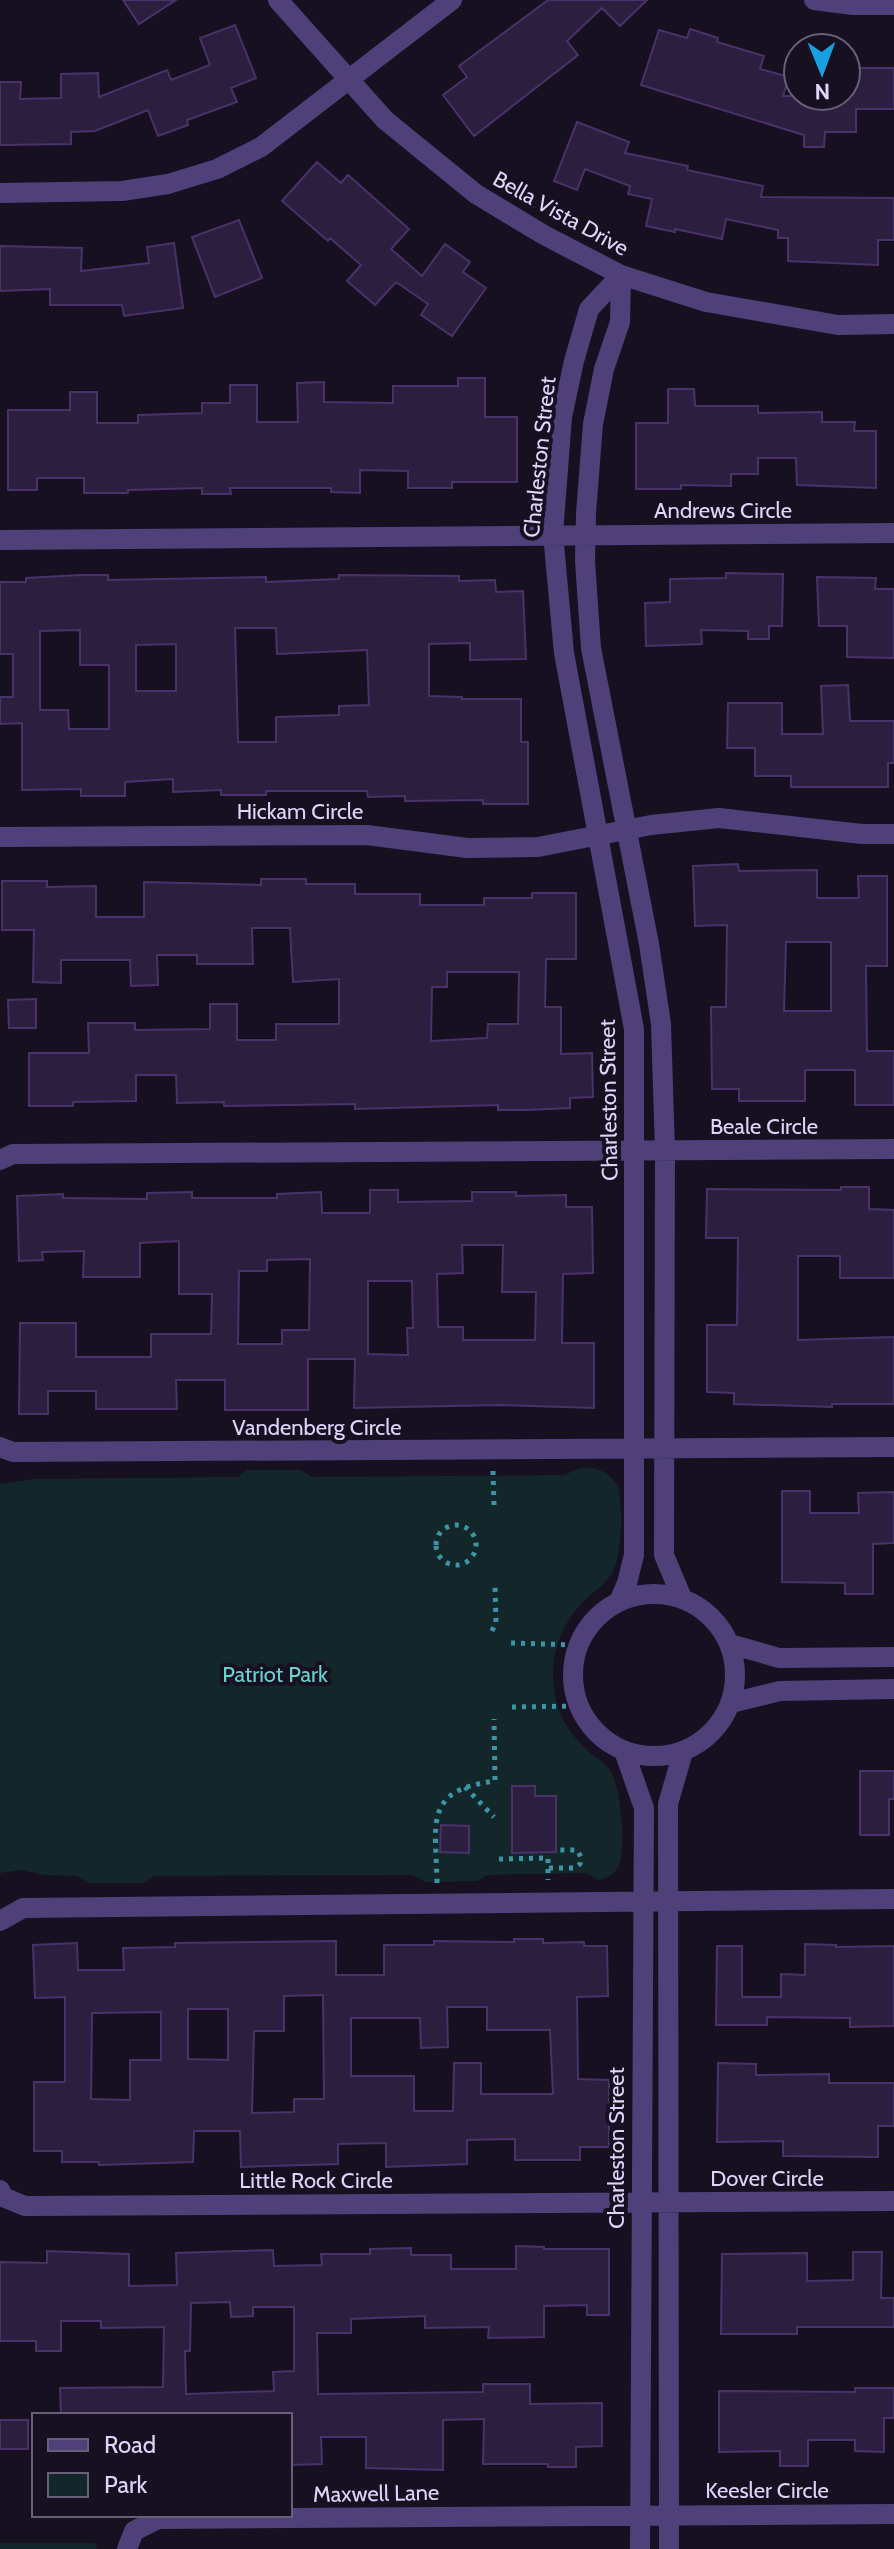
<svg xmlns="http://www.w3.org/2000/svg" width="894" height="2549" viewBox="0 0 894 2549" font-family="Cabin,sans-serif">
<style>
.green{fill:#13262a}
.building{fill:#2c1e3f;stroke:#493269;stroke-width:2;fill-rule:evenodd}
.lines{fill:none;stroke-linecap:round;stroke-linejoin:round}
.path{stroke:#3b95a7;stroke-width:5;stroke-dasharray:4 6;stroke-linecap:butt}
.minor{stroke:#4f407a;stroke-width:20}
.labels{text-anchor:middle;stroke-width:8;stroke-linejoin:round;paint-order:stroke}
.street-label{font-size:22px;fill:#e1d4fa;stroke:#161021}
.park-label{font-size:22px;fill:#68d2cf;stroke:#161021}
</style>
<rect width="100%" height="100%" fill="#161021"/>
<path class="green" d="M580,1468C598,1467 606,1471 618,1485C623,1506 623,1556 611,1575C603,1587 590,1594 581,1604C556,1631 548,1666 556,1701C561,1721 574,1738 589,1752C596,1758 606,1763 611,1772C621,1787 627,1853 618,1867C614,1875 607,1878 598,1880L586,1873L487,1875L477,1881L425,1882L412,1875L155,1876L143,1883H90L77,1876L45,1875L21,1870L0,1873V1484L34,1479L238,1477L247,1470H301L312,1477L564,1475Z
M0,2543H95L97,2549H0Z"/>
<path class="building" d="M123,0H176L139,24Z
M548,0H647L620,26L602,8L567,41L578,55L474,136L443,95L467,77L459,66Z
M235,25L256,78L231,88L237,102L187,120L188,125L158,136L148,110L95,131L71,132V144L0,145V82H21L20,99L61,98V74L98,73L99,97L167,70L171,80L210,65L200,38Z
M690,29L718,38L717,42L764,56L760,69L789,77L783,96H846V68H894V109H856V132H825L824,147H804V135L641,85L659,30L687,38Z
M577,122L629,142L625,153L688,166L687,170L763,186L761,197L894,198V240H878V265L788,261V238H778V230L726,219L722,239L675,229V232L646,226L652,199L628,194L630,186L585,169L577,190L554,181Z
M317,162L341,183L348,175L409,229L391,249L422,276L445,244L470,262L463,272L486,288L452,336L421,315L428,304L396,282L375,305L347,281L361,265L330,238L328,241L282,201Z
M239,220L262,278L215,297L192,237Z
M174,243L183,308L124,316L122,305H50V289L0,291V246L82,248L81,271L149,263L147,247Z
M458,378H485V417H517V482H452V488H408V471L360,470V493L331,492V488H230L231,494H202V488L128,490V493H84V478H37V490H8V410H70V392H97V423H138V415L202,413V403H230V385H257V422H298L297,383L324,382V402L393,403V386H458Z
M668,389H694L695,406H758V413L822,412V422H855L854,431H876V488L797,485L796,458H758V474H731V486L681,485V489H636V423H668Z
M726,573L783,574L782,626H769V639H748V631L701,630L702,644L646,646L645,603L670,602V579L726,578Z
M80,575H108V580L266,577V582L339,579V575L459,576V581L495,580L496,592L523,591L526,659L470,660V643L429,644V696L462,697V699H521V742H528V804H483V800L405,801V796L368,797L367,791H266V795H221V790L173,792V779L125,782V796H81V789L22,790V723L0,724V697H13V654H0V582H26V578ZM235,628H276L277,654L367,650L369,705L339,706V715L276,717V742H238ZM80,630V665H109V729H69L68,710H40V631ZM176,644V691H136V645Z
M817,577L876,578L875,589H894V658L847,657V626H819Z
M848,685L850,721H894V763H888V787H791V776H755V748H727L728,703H782V734H823L821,686Z
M738,864L739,871L817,870V898H859L858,876H887V966H866L867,1051H894V1105H855V1070H805V1101H739V1089H712L711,1007H726L727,925L695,926L693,866ZM786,942H831V1011H784Z
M261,879H306V884H355V894H420V905H484V898H532V893H576V959H546L545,1007H561V1054L592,1053L593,1097L570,1098V1108L527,1110H498V1105L355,1109V1104L224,1106V1102L177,1103L176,1075H136V1101L73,1102V1106H29V1053H89L88,1023H135V1030L210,1029V1004H237V1040H276V1024H339V979L293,982L290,928H252L253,964H197V955H157L158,985L131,986L130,960H61V983L33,982L34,930H2V881H47V887L96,886V917H144V882L261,885ZM447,972H519L518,1024H488L487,1038L431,1041L432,987H447Z
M36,999V1028H9L8,1000Z
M841,1187H869V1209L894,1210V1278H840V1256H798V1340L894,1337V1404H832V1407L734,1404V1393L707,1392V1325H737L738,1238H706L707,1189L841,1190Z
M370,1190H398V1202L472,1201V1192H516V1196L566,1195V1207H592L593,1273L563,1274L562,1343H594V1408L500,1405L354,1408L355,1359H308V1410H225V1380H176L177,1409H96V1391H48V1414H19L20,1323H76V1357H151V1334H211L212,1294H179V1241L140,1243V1277H83L84,1251L42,1252L43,1260L19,1261L17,1196L63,1194V1198L147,1199V1193L192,1192V1198H277V1194L321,1192L322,1213H370ZM462,1245H503L502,1292H536L535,1340H463V1327H438L437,1274L463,1273ZM310,1259L309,1330H282V1344H238L239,1271H267V1260ZM368,1281H412L413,1328H407L408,1355L368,1354Z
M782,1491H810V1513H859L858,1493L894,1492V1543L873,1544V1594H845V1583L782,1582Z
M860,1771H894V1799H889V1835H860Z
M512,1786H535V1796H556V1852L512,1853Z
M441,1825L469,1826V1853L440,1852Z
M514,1939H543V1943L584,1942V1946H607L608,1996L577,1997L578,2079L609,2080V2147H580V2160H515V2139L467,2140V2164L386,2167V2143L338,2144V2164L241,2167L240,2131H194L193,2162L99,2165V2162H62V2151H34V2082H65V1997L35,1998L33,1945L77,1943L78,1970H124L123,1948L175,1947V1943L336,1941V1975H384V1945H434V1941L514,1942ZM323,1995L324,2099H294V2112L252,2113L254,2031H284V1996ZM447,2007H487V2030H550L553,2094H481V2063H454L453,2111H414V2076H351V2018H420L421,2048L448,2047ZM188,2009H228V2060L188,2059ZM161,2012V2060H130V2100L91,2099L92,2013Z
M805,1944L836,1945V1947L894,1946V2026L850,2027V2018L767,2017V2025H716L717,1946H742V1997H781V1974L805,1975Z
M718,2063L756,2064V2075L829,2074V2083H894V2126H878V2157L783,2156V2141L717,2142Z
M516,2246L544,2247V2249H609V2315H587V2305L544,2306V2337L488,2338L489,2327L425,2328V2316L351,2319V2333H317L318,2394L483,2392V2384H530V2404L602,2403V2446L576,2447V2467H548V2464H483L484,2419L443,2420V2470L366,2468V2437H321L322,2464L290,2465V2415H83L82,2413H61L60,2388L163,2387L164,2327L101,2328V2321H61V2351H36V2341H0V2262L47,2263V2251L129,2254V2286L177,2285L176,2253L273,2250L274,2266L322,2265L321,2254H370V2249L411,2248V2255H451V2269H516ZM230,2302L231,2317L253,2316V2307H294V2371L273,2372L274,2391L186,2394L185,2351H190L191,2303Z
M853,2252H882L881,2298H894V2327H797V2334H721L722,2254L807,2253V2281L853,2280Z
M855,2388H894V2418H884V2452L855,2451V2440H808V2466H780V2451L719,2452V2391L855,2392Z
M0,2420H28V2449H0Z"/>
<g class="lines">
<path class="path" d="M493,1471L494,1505
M436 1545a20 20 0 1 1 40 0a20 20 0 1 1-40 0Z
M492,1631L496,1622L495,1585
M511,1643L577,1645
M512,1707L580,1706
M465,1787L494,1817
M499,1859L548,1858V1880
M549,1868H574L580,1864L581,1857L577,1850H558
M437,1883C436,1823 423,1790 495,1781L494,1719"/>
<path class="minor" d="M278,0L385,120L476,194L544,235L621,275L706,302L838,325L894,324
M814,0L853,5H894
M0,193L122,191L168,184L217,169L261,147L452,0
M621,275L620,322L604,369L593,424L586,513L585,561L591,648L649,944L661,1024L665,1151L664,1555L682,1598
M0,540L894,533
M0,837L367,835L467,848L538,847L651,825L719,818L862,834H894
M0,1160L13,1154L894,1149
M0,1447L13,1452L894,1447
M573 1675a81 81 0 1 1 162 0a81 81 0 1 1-162 0Z
M619,1601L627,1583L634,1555V1029L564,653L553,534L562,417L574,361L589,309L621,275
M730,1644L779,1658L894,1657
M731,1703L780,1691L894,1689
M624,1751L644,1808L640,2549
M0,1921L23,1908L894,1899
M0,2190L3,2197L25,2206L894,2201
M127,2549L134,2531L158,2519L894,2514
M669,2549L668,1804L683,1752"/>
</g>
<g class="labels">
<g class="street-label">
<text transform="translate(561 213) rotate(29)" y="8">Bella Vista Drive</text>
<text transform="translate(539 457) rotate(-84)" y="8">Charleston Street</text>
<text x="723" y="518">Andrews Circle</text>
<text x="300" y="819">Hickam Circle</text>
<text transform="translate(608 1100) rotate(-91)" y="8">Charleston Street</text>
<text x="764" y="1134">Beale Circle</text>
<text x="317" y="1435">Vandenberg Circle</text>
<text transform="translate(616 2148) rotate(-90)" y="8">Charleston Street</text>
<text x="767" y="2186">Dover Circle</text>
<text x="316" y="2188">Little Rock Circle</text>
<text x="767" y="2498">Keesler Circle</text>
<text transform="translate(376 2493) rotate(-1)" y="8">Maxwell Lane</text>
</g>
<g class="park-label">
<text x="275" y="1682">Patriot Park</text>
</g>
</g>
<rect x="32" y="2413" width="260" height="104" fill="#161021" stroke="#675e78" stroke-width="2"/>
<rect x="48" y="2439" width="40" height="12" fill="#4f407a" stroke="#675e78" stroke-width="2"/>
<text x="104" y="2453" font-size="24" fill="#e1d4fa">Road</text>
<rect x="48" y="2473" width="40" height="24" fill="#13262a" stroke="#675e78" stroke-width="2"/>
<text x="104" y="2493" font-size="24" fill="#e1d4fa">Park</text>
<g transform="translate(822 72) rotate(179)"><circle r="38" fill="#161021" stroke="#675e78" stroke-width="2"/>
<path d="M0-6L14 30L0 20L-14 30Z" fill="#19a0e1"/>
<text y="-12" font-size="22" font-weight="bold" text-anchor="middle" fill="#e1d4fa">N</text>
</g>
</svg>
